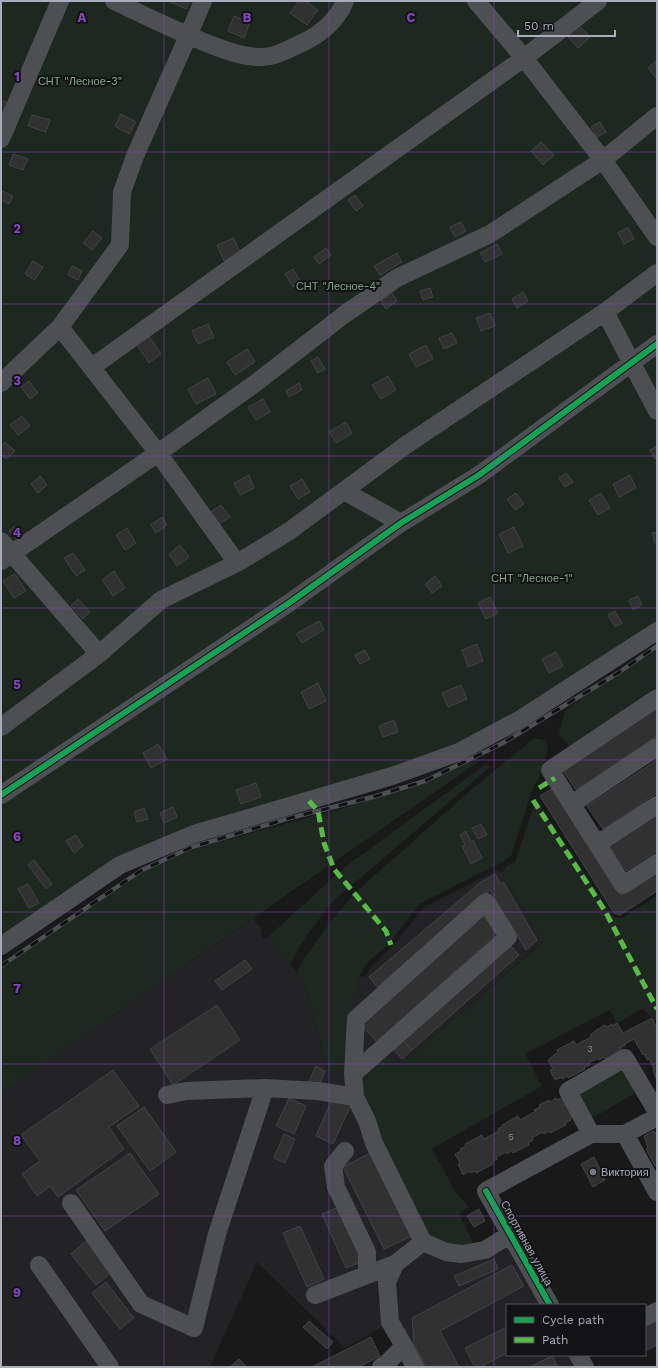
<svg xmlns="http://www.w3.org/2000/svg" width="658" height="1368" viewBox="0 0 658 1368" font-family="'Work Sans',sans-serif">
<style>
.built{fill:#232326}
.green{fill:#1f2721}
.building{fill:#313132;stroke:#424346}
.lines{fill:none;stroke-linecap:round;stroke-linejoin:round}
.minor{stroke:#4d4f53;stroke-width:18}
.rail-casing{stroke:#4d4f52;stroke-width:4.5}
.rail{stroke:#131316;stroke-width:3;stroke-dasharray:9;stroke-linecap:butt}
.quiet{stroke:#58b947;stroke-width:5;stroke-dasharray:10 5;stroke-linecap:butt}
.cycleway-casing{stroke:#131316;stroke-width:8}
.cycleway{stroke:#1a9f57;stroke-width:6}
.grid{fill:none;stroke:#8446be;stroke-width:1;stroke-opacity:0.55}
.poi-dot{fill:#777a83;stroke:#131316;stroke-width:1.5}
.labels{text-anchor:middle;stroke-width:4;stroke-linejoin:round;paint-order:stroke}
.number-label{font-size:9px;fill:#8c8f99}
.park-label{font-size:11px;fill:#80a785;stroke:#131316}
.poi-label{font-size:11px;fill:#aaaebb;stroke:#131316;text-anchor:start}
.street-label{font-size:11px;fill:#aaaebb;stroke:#131316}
.grid-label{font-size:13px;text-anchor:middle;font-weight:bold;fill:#8446be;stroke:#131316;stroke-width:4;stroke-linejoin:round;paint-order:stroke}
</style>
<rect width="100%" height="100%" fill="#19191a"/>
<path class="built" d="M497,870L502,872L543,941L401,1065L464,1249L505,1232L545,1305H507V1355H573L580,1367H413L384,1326L345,1348L257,1262L210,1367H1V1093L255,917V922L261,928L262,939L269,936L305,984L328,1070L343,1069L341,1088L351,1003L352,999L356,995L359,976L365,977L372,966L393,946L423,908Z"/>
<path class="green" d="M1,1H657V636L508,731L156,852L1,952Z
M657,644V686L570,746L562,739L559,733L565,711L613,675Z
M534,738L545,740L548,749L544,762L540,776L531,793L512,854L506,860L419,904L388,945L368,962L359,976L356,995L353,998L351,1003L355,1010L348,1089L341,1088L343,1069L328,1070L305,984L297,973L301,963L331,921L358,890L471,790Z
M475,757L481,760L1,1093V966L125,885L146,869L200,847L351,806L422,782Z
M486,764L490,767L332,902L307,935L290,964L269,936L346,866Z
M536,799L613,917L622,918L657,896V1022L642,1009L617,1023L610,1010L525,1054L542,1086L432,1149L455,1191L469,1207L459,1214L473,1242L464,1249L428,1237L359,1090L360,1078L386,1054L401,1065L543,942L502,872L507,866L515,862Z
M620,1067L635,1093L591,1119L576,1093Z"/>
<path class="building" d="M169,1H190L186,9Z
M299,1H306L318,10L307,25L290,13Z
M234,16L250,22L244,38L228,31Z
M580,26L590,37L578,48L568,37Z
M657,60V79L648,68Z
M1,100L7,103L1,116Z
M121,114L136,122L129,134L115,126Z
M32,115L50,120L46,132L28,126Z
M600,122L606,132L597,137L591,127Z
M541,142L554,155L543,165L531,151Z
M13,154L28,159L23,170L9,165Z
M2,191L13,196L9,204L1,200Z
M355,195L363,206L356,211L348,200Z
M461,222L466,231L455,237L450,227Z
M628,227L634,239L624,244L618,233Z
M93,231L102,238L92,250L83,243Z
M234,238L240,253L224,261L217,245Z
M497,244L502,254L485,262L480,253Z
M326,248L331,255L319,264L314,257Z
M397,253L402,262L380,275L374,266Z
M33,261L43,267L35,280L25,274Z
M72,266L82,271L78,280L68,275Z
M293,269L301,282L293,287L285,274Z
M430,288L433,297L423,300L420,291Z
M523,292L528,301L517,308L512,299Z
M392,293L397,301L386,309L381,301Z
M490,313L495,326L481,331L476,318Z
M208,324L214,337L198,344L192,331Z
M452,333L457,343L444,349L439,338Z
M149,336L161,354L149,363L137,345Z
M426,345L433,359L416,367L409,354Z
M247,349L255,362L235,375L227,362Z
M318,357L325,369L318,373L311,361Z
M388,376L396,390L381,399L372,385Z
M208,378L216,394L196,404L188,389Z
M29,381L38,393L30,399L21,387Z
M299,383L302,390L289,397L286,391Z
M263,399L270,412L256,420L248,407Z
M22,416L30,426L18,435L10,425Z
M346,422L352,433L336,443L329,432Z
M5,442L15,451L6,459L1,454V446Z
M657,446V458L655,459L650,450Z
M566,473L573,482L565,487L559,478Z
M249,475L254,488L240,495L234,483Z
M630,475L636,488L619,497L613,484Z
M40,476L47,485L38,493L31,484Z
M302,479L310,492L298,499L290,486Z
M516,493L524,504L515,510L507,499Z
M601,493L610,508L598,515L589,500Z
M221,505L230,517L219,524L211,512Z
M162,517L167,525L156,533L151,525Z
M15,526L22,534L16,539L9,531Z
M514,527L523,546L508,553L499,534Z
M127,528L136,543L125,550L116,535Z
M657,532V543H655L652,533Z
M180,545L189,557L177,566L169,554Z
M73,553L85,570L76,576L64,558Z
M114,571L125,588L113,596L102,580Z
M15,574L26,591L14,598L3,581Z
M435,576L442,586L432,593L425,584Z
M638,596L642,605L633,610L629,600Z
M490,597L498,613L486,619L478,603Z
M78,599L90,612L83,619L71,606Z
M615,611L622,623L615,627L608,615Z
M319,621L324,630L302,643L296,634Z
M477,644L483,661L468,667L462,650Z
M365,650L370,659L360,664L355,655Z
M556,652L563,666L549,673L542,659Z
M318,683L326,701L309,709L301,692Z
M461,685L467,699L448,707L442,693Z
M657,705V736L576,790L561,768Z
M394,720L398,732L383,737L379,726Z
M158,744L167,759L151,768L143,753Z
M657,760V793L603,829L587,806Z
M256,783L261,797L241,804L236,790Z
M553,788L621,895L657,872V891L620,915L614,913L540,796Z
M173,807L177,817L164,823L160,813Z
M144,808L148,819L137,822L134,812Z
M657,815V851L626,871L609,846Z
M481,824L487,835L478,839L472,828Z
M466,831L471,842L473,840L482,858L471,864L462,846L465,845L460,835Z
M76,835L83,846L74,853L66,841Z
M34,860L52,884L46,889L28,865Z
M495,874L500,883H504L537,940L526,950L490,890L377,987L369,977L481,882Z
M28,884L39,903L29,908L18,889Z
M481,914L498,932L377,1042L360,1024Z
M511,946L519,955L412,1050L404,1041Z
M245,960L252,969L222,990L215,981Z
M217,1005L240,1040L173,1085L150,1049Z
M652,1018L655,1025L657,1024V1081L653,1070L654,1069L649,1059L647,1060L645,1054L643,1055L634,1039L625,1044L626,1045L620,1048L621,1050L605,1059L604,1057L599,1060L598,1058L589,1063L590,1065L584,1067L585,1069L568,1078L567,1076L562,1079V1077L555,1080L550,1070L553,1069L548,1060L558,1052L557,1050L574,1041L576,1045L591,1037L590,1035L595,1032V1031L605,1025L606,1027L612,1024V1026L617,1023L623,1033Z
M404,1041L412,1050L402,1059L394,1050Z
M316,1066L325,1071L319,1086L309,1081Z
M113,1070L139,1106L109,1127L124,1149L58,1197L50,1186L37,1196L22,1174L40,1161L21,1135Z
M333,1097L351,1105L333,1144L316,1136Z
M289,1098L306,1106L294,1134L276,1126Z
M556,1098L557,1100L562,1098L566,1107L568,1106L574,1116L570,1118L571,1120L565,1123L566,1125L550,1133L549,1131L544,1134L543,1132L532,1138L533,1140L528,1143L529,1145L513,1153L512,1151L507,1154L506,1152L496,1157L497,1159L492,1162L493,1164L476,1173L475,1171L470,1173L469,1171L463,1175L458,1164L460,1163L455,1154L461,1151L460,1149L466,1146L465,1144L482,1135L484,1139L499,1131L498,1129L503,1126L502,1125L518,1116L520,1120L536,1111L534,1110L540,1107L539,1105L549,1100L550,1102Z
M144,1107L176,1152L150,1171L117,1126Z
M654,1131L656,1134L657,1133V1165L655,1166L646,1149L648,1148L644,1136Z
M284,1134L295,1139L285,1163L274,1158Z
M374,1151L416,1234L384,1249L343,1167Z
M130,1153L159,1194L105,1231L76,1190Z
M594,1157L605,1180L593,1187L581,1164Z
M339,1207L363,1261L346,1268L322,1214Z
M479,1209L485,1221L474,1227L467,1216Z
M300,1226L324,1279L307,1287L283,1233Z
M86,1241L111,1273L96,1285L71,1254Z
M494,1259L498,1269L459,1286L454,1276Z
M512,1265L524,1286L440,1331L459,1367H426L414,1344L412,1318Z
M106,1282L134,1318L120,1329L92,1293Z
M657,1319V1345L645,1351V1325Z
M309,1321L333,1342L327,1349L303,1327Z
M507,1327V1353L480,1367H475L465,1348Z
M371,1337L380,1356L359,1367H312Z
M552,1356L558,1367H530Z
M239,1359L247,1367H230Z"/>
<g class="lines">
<path class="minor" d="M114,1C147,17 180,33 214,46C227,51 245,57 259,57C275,58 288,49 302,43C321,34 337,21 345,1
M476,1L524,58L603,160L657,237
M1,139L60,1
M605,312L657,411
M60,327L158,453L237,563
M92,367L524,58L598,1
M1,383L60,327L120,245L122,192L135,156L188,36L203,1
M344,491L401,523
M1,541L99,654
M1,561L158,453L257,382L345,314L397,278L490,234L603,160L657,116
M657,698L550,770L623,885L657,863
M1,727L99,654L161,600L237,563L288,532L406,445L605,312L657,273
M1,795L289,603L401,523L479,475L657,344
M572,804L657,747
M597,844L657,805
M1,946L120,865L194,834L392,776L459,752L519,720L657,631
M167,1095L186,1091L265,1088L318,1091L355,1097
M657,1117L625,1134L657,1192
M591,1134L568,1091L625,1058L657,1112
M345,1151L333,1166L336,1187L367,1252V1275
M71,1203L141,1304L194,1328L217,1234L265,1088
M423,1242L446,1252L462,1254L485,1250L511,1234
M39,1265L110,1367
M315,1295L395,1264L423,1242L374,1143L367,1121L355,1097L353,1074L508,937L486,902L356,1019L353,1074
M550,1305L486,1191L591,1134H625
M645,1317L657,1311
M404,1346L415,1367
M578,1355L585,1367
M381,1367L386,1364L404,1346L390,1322L387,1282L395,1264"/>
<g class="rail-casing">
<path id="rail" d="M1,966L142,870L192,847L290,818L373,797L425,781L501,744L618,673L657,646"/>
</g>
<use href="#rail" class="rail"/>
<path class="quiet" d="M539,788L555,778
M533,800L605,911L657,1009
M309,801L318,811L324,843L334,869L386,931L391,945"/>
<g class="cycleway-casing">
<path id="cycleway" d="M1,795L289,603L401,523L479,475L657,344
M486,1191L550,1305"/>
</g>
<use href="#cycleway" class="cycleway"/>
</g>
<path class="grid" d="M164,1V1367M329,1V1367M494,1V1367M1,152H657M1,304H657M1,456H657M1,608H657M1,760H657M1,912H657M1,1064H657M1,1216H657"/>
<circle class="poi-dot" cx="593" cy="1172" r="4"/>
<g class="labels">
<g class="number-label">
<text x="590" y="1052">3</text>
<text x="511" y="1140">5</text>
</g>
<g class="park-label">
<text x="80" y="85">СНТ "Лесное-3"</text>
<text x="338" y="290">СНТ "Лесное-4"</text>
<text x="532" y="582">СНТ "Лесное-1"</text>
</g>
<g class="poi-label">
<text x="601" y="1176">Виктория</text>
</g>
<g class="street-label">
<text transform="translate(527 1243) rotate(61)" y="4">Спортивная улица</text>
</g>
</g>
<g class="grid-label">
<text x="82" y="22">A</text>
<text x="247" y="22">B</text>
<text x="411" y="22">C</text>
<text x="17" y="81">1</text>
<text x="17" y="233">2</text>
<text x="17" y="385">3</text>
<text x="17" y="537">4</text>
<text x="17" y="689">5</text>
<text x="17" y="841">6</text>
<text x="17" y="993">7</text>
<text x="17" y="1145">8</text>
<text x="17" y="1297">9</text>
</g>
<rect width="658" height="1368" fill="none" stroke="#aaaebb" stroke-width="4"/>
<rect x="506" y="1304" width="140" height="52" fill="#131316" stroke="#4f5158"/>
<rect x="514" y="1317" width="20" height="6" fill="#1a9f57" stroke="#4f5158"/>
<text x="542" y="1324" font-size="12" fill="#aaaebb">Cycle path</text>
<rect x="514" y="1337" width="20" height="6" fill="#58b947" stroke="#4f5158"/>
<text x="542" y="1344" font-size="12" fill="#aaaebb">Path</text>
<path d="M518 30v6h97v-6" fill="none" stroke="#aaaebb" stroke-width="2"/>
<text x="524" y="30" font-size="12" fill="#aaaebb" stroke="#131316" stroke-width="3" paint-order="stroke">50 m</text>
</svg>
